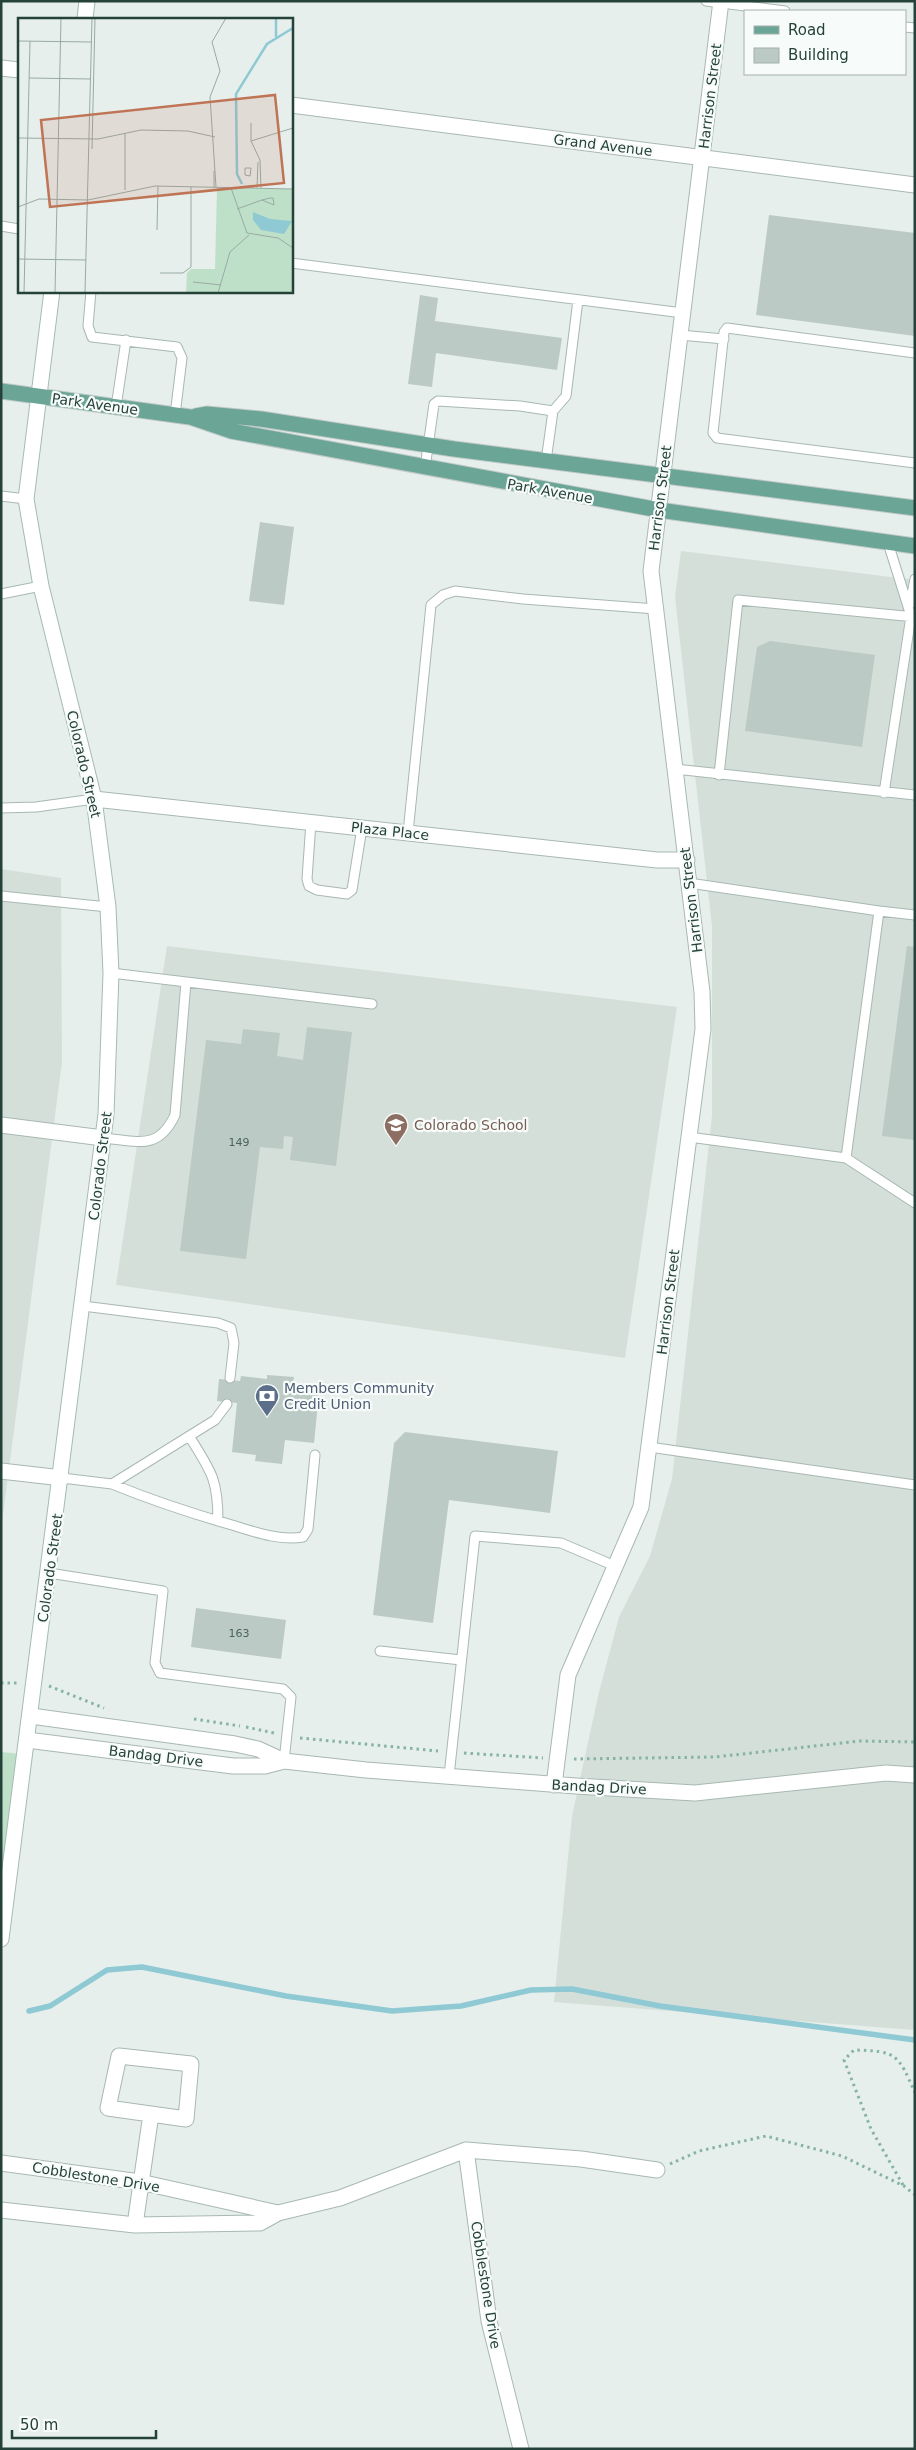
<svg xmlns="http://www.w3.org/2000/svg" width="916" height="2450" viewBox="0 0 916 2450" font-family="'DejaVu Sans',sans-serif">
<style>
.built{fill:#d4dfda}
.green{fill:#bfe0c8}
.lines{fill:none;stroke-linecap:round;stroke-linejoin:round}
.stream{stroke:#8ec9d4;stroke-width:5.5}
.building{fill:#bbcac4}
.lane-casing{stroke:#a8b8b2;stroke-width:11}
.street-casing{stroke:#a8b8b2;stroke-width:17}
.secondary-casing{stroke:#a4bbb3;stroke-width:17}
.primary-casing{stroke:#c2cac8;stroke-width:17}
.path{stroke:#86b3a5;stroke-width:3;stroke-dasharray:2.5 4;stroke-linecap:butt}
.lane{stroke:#fff;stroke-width:9}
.street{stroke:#fff;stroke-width:15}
.secondary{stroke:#fff;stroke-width:15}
.primary{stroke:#6aa596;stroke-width:15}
.labels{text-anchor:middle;stroke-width:4.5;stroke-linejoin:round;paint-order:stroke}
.number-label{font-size:11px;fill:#4a645c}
.street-label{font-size:14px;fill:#24423a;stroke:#f7fbf9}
.education-label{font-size:14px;fill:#785e54;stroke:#f7fbf9;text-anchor:start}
.service-label{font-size:14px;fill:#4e5e75;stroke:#f7fbf9;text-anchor:start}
.inset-river{fill:none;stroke:#8ec9d4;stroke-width:2.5}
.inset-road{fill:none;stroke:#98aaa4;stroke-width:1}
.view{fill:#c07456;fill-opacity:0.15;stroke:#c07456;stroke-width:2.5}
.inset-edge{fill:none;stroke:#24423a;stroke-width:2.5}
</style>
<rect width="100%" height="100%" fill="#e6efeb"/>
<path class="built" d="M681,551L915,580V2030L554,2002L572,1816L599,1692L619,1617L650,1556L672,1479L712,1116V926L675,597Z
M1,869L61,878L62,1062L1,1530Z
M167,946L677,1007L625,1358L116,1285Z"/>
<path class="green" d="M1,1752L22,1754L1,1924Z"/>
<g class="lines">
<path class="stream" d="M29,2011L50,2006L107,1970L142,1967L286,1996L392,2011L461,2006L531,1990L572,1989L660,2006L915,2040"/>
</g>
<path class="building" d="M769,215L915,233V336L756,315Z
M420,295L438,298L435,321L562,338L557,370L436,353L432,387L408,384Z
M260,522L294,527L284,605L249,601Z
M770,641L875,655L862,747L745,731L757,647Z
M907,946L915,947V1140L882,1136Z
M307,1027L352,1032L336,1166L290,1160L293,1137L284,1136L283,1149L260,1147L246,1259L180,1251L206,1040L241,1044L243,1029L280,1033L277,1056L303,1060Z
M267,1375L294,1377L292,1390L319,1393L314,1443L285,1440L282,1464L255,1461L256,1455L232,1452L237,1403L217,1401L219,1379L240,1381L241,1376L267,1379Z
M405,1432L558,1451L550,1513L449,1500L433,1623L373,1615L394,1443Z
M196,1608L286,1620L281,1659L191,1647Z"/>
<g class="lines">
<g class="lane-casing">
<path id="lane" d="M706,1L785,11
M905,27L915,28
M1,226L19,229
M291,263L683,313
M91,291L88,326L92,337L177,347L182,358L175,415
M680,335L724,339
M915,353L727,328L724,332L713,433L717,438L915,463
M116,407L126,340
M553,411L566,396L578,300
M425,468L434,404L438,401L520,406L553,411L546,461
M1,496L26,499
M1,594L41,586
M910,604L915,579
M675,769L915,795
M719,775L738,600L915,617
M884,793L911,616L888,543
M1,808L36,807L94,799
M311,822L307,879L309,886L317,890L347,894L352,890L362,828
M408,833L431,605L443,595L455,591L523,599L656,609
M1,896L108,907
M879,911L915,915
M111,973L372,1004
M689,1137L846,1158L879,911L689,883
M103,1138C138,1141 158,1151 175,1115L186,982
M846,1158L915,1203
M83,1306L218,1323L231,1328L234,1343L230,1378
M189,1436C211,1471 218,1479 218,1521
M649,1447L915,1485
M62,1478L112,1484L215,1420L227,1404
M112,1484C151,1500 190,1513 232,1525C255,1532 279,1541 303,1537L308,1529L315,1455
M49,1573L163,1591L155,1663L160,1673L283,1689L291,1697L284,1761
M380,1651L461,1660
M449,1776L475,1536L561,1543L615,1566"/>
</g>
<g class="street-casing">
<path id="street" d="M1,68L19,70
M291,105L915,185
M94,799L657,860H687
M1,1125L103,1138
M1,1471L62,1478
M31,1716L235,1744L258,1749L284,1761L366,1770L576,1786L695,1793L886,1773L915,1775
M27,1740L233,1766H265L284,1761
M554,1785L568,1675L641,1507L703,1029L702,992L651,571L721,1
M119,2056L191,2064L186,2119L108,2108Z
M466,2150L489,2321L521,2449
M1,2163L140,2182L278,2213
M1,2210L135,2225L260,2223L278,2213L340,2198L466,2150L581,2159L657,2170
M135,2225L151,2114"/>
</g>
<g class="secondary-casing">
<path id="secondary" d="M85,19L87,1
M1,1939L106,1114L111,973L108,907L94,799L41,586L26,499L52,291"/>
</g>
<g class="primary-casing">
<path id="primary" d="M1,391L190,417L231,431L659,510L915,546
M196,416L207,414L261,419L454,449L915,508"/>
</g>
<path class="path" d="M1,1683H18
M49,1686L104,1708
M194,1719L240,1726
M246,1727L274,1733
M300,1738L438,1751
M464,1753L543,1758
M574,1759L715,1757L860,1741L915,1742
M670,2164L699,2151L766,2136L842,2156L904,2186L915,2195
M903,2185L871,2129L844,2060L854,2050C897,2051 898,2054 915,2093"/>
<use href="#lane" class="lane"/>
<use href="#street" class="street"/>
<use href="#secondary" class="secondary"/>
<use href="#primary" class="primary"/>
</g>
<defs>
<g id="school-pin" transform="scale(1.25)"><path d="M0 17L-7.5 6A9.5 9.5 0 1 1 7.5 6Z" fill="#8d6e63" stroke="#f7fbf9"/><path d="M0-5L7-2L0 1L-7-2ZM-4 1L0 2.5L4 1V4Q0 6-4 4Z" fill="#fff"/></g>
<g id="bank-pin" transform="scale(1.25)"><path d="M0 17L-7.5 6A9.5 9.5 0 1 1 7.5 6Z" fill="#5c6f8a" stroke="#f7fbf9"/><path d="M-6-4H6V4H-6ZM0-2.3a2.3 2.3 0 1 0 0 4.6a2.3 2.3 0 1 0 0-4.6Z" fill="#fff"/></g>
</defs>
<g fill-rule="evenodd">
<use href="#school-pin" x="396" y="1125"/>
<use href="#bank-pin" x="267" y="1396"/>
</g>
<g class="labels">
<g class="number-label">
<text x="239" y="1146">149</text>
<text x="239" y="1637">163</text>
</g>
<g class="street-label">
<text transform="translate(710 96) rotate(-83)" y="5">Harrison Street</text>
<text transform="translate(603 145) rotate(7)" y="5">Grand Avenue</text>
<text transform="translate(95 404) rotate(8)" y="5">Park Avenue</text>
<text transform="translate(550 491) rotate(10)" y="5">Park Avenue</text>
<text transform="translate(660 498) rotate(-83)" y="5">Harrison Street</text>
<text transform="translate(84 764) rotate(77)" y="5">Colorado Street</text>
<text transform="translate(390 831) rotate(6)" y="5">Plaza Place</text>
<text transform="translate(691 900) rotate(-97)" y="5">Harrison Street</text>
<text transform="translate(100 1166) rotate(-83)" y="5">Colorado Street</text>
<text transform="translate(668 1302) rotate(-83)" y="5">Harrison Street</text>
<text transform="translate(50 1568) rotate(-82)" y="5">Colorado Street</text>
<text transform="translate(156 1756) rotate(7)" y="5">Bandag Drive</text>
<text transform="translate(599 1787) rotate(3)" y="5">Bandag Drive</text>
<text transform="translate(96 2177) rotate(9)" y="5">Cobblestone Drive</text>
<text transform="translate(486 2285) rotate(81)" y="5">Cobblestone Drive</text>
</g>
<g class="education-label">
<text x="414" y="1130">Colorado School</text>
</g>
<g class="service-label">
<text x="284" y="1393">Members Community<tspan x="284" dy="16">Credit Union</tspan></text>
</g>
</g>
<g transform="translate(18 18)">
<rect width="275" height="275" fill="#e6efeb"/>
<path d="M199,170L275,171V275H168L169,255L173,251H197Z" fill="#bfe0c8"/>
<path d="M235,194L252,201L274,203L266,216L243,212L235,202Z" fill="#8ec9d4"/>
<path class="inset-river" d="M258,0V19M224,166L219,156L218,76L249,26L275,10"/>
<path class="inset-road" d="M0,23L74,24M11,60L73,61M233,105V123L242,142L243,170M107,115V172M0,120L80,121L123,112L170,113L197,119M233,123L275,110M74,131L77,0M227,150H233L232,158L227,157ZM196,169V153M198,169L192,79L202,53L194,24L208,0M213,170L229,215L260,220L275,230M239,170L240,144M255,180L256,187L244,182L252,180ZM70,182L137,168L275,171M0,189L21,181L70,182M219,191L244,182M139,212L140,168M0,241L68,242M142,255H165L173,249V169M175,264L203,267M6,275L12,23M37,275L43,0M67,275L74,0M200,275L212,234L231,217"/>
<path class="view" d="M257,77L266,165L32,189L23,102Z"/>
<rect width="275" height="275" class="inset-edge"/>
</g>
<rect width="916" height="2450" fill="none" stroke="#24423a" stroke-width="5"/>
<rect x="744" y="10" width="162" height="65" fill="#f7fbf9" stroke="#a3b1ad"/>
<rect x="754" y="26" width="25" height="8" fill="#6aa596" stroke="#a3b1ad"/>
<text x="788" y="35" font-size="15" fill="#24423a">Road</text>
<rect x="754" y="48" width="25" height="15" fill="#bbcac4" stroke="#a3b1ad"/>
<text x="788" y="60" font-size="15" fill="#24423a">Building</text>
<path d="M12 2430v8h144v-8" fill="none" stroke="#24423a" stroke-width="2.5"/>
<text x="20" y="2430" font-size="15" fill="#24423a" stroke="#f7fbf9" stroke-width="4" paint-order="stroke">50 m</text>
</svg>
